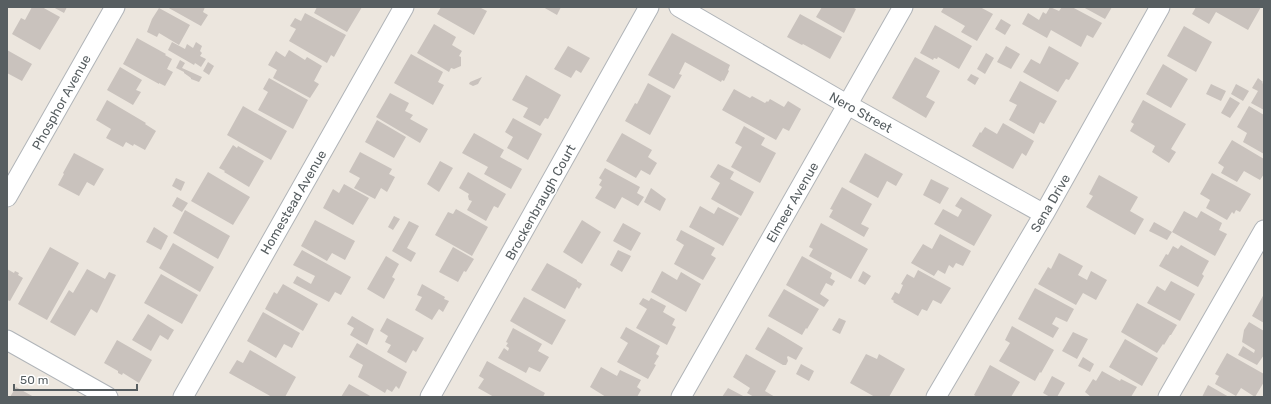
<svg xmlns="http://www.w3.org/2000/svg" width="1271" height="404" viewBox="0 0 1271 404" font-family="Rubik,sans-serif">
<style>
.building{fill:#c9c2bd}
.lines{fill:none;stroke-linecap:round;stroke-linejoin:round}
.minor-casing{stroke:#b0b4b8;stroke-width:21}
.minor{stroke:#fff;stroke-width:19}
.labels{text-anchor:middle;stroke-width:3.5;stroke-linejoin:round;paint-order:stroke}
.street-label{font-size:13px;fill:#575e61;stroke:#fff}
</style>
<rect width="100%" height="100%" fill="#ece6de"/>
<path class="building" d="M32,7H42L60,17L40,50L12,34L21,18L25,20Z
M53,7H67L64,13Z
M167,7H205L203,12L208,15L201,26Z
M317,7H362L347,32L314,13Z
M441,7H479L487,11L474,35L437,14Z
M543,7H561L557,15Z
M822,7H852L856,9L844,33L816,17Z
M944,7H980L993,14L977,41L961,32L965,26L941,12Z
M1050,7L1059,11L1062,7H1072L1102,23L1093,38L1087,35L1081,47L1051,30L1047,38L1022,24L1028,13L1039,20L1043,12L1046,14Z
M1083,7H1112L1105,19Z
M1196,7H1261L1248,30L1216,12L1209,24L1192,14Z
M159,8L190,25L179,45L159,33L157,37L147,32L152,19Z
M305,13L346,35L334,57L331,55L327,63L289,41L296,29L290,26L295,18L301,21Z
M800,14L842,37L830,59L803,44L802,45L787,37Z
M1001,19L1011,25L1005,35L995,29Z
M434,24L456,37L452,45L462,51L459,56L461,57V66L454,69L451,68L449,72L417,53Z
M935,25L972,46L959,69L938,57L937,59L934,58L933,60L920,53Z
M1184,26L1212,42L1196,72L1167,56Z
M672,33L730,65L728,70L729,71L724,81L722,80L721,82L685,62L679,74L682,75L674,89L648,75Z
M137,38L166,54L165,55L172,59L167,69L173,72L165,86L159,83V84L123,64Z
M172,42L185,49L187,44L193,48L196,42L202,46L200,51L202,53L200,56L206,59L201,67L195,63L194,65L168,50Z
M568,46L590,58L581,73L576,70L571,78L554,69Z
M1006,46L1020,54L1011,69L997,62Z
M1049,46L1079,63L1069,80L1066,79L1058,92L1023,72L1031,59L1040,64Z
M7,50L32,64L22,81L7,73Z
M289,50L305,60L307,57L322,66L314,81L319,84L310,98L273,78L277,70L268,65L276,51L285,57Z
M986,53L994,58L985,74L977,69Z
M411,54L443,72L438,82L444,85L433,105L394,83Z
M915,57L940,71L926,97L935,102L926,118L892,98Z
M180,60L185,63L182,68L202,77L199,82L191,79V78L184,73V72L176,68Z
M208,62L214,66L209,75L203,71Z
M1163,64L1188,79L1171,108L1146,94Z
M120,67L142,80L136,90L141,92L133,105L107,90Z
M971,74L979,78L975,85L967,80Z
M526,75L561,95L548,119L545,118L540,126L523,117L528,108L512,100Z
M482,77L478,84L473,86L469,84L470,82Z
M269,78L308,100L293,129L258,110L268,92L263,89Z
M1258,78L1263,82L1262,83L1264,84V110L1251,103L1258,91L1252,88Z
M1020,81L1057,101L1044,124L1040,122L1034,134L1009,120L1017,105L1009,101Z
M648,83L671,96L650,135L625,121L635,103L637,104Z
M1211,84L1226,91L1221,101L1206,94Z
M1236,84L1249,91L1243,101L1231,94Z
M734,89L750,98L752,96L765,103L767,101L768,102L770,99L784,107L788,101L801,109L789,131L783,128L776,140L722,110Z
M390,93L409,103L405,111L413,115L410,119L428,129L420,143L376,117Z
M1230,97L1240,103L1230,118L1221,113Z
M107,100L146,123L145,124L156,131L145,150L134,144L133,146L126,142L123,147L106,138L111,129L96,120Z
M1143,100L1186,124L1171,149L1176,152L1169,163L1152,152L1155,146L1130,131L1134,124L1131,122Z
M243,106L287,131L271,160L227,135Z
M1249,106L1264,115V154L1243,142L1247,133L1237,127Z
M513,118L542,134L528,160L507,148L513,137L505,132Z
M377,120L406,137L394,158L365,142Z
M1003,123L1034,141L1026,156L1022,153L1013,169L972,146L980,132L981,133L985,127L997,134Z
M744,126L765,138L761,145L776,153L760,183L731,167L742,147L735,143Z
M474,133L504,150L500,157L522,169L511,189L484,174L488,167L462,153Z
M622,133L652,150L648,157L657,163L650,175L641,170L636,178L606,161Z
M1232,140L1264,159V174L1260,180L1244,171L1237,182L1221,173L1224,167L1218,163Z
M233,145L237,148L238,146L264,161L249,187L224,172L225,171L219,168Z
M360,152L392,169L389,174L395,177L387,192L381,188L375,199L354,188L360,178L349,172Z
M74,153L104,169L94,186L87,182L79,196L58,185L64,174L63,173Z
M865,153L903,174L896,186L887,181L878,198L849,182Z
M440,161L453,168L439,192L427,184Z
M718,164L734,172L730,179L754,192L741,216L711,199L720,183L710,177Z
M605,168L640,187L637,193L644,197L638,206L622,197L615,209L595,198L602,187L599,185L602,180L599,178Z
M208,172L250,197L233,225L191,201Z
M468,172L506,194L498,208L494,206L486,221L467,210L472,201L469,200L468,196L469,194L459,188Z
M1212,173L1251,194L1240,212L1236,210L1234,214L1232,212L1227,220L1206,208L1210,200L1200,194Z
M1099,175L1138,197L1130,211L1144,219L1135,235L1086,207L1093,196L1089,194Z
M176,178L185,182L181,191L172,186Z
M931,179L949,188L940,204L923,195Z
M344,184L369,198L353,225L323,208L333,189L339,193Z
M842,187L872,204L861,224L869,228L864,237L829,217L833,210L830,209Z
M651,188L666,199L660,211L644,202Z
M177,197L188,203L182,212L172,206Z
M961,197L992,215L974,246L934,224L943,209L958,217L962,210L955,206Z
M700,206L714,214L718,207L739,218L723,246L689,227Z
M456,209L488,227L472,256L435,235L448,212L453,214Z
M185,210L230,236L218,259L173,233Z
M1184,211L1197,218L1201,211L1222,223L1219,230L1227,234L1215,256L1172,232Z
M394,216L400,219L393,230L388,227Z
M315,220L355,241L345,260L332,253L327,261L301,246Z
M582,220L601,232L582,264L563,252Z
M409,221L419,226L407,248L416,253L411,262L392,251Z
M1154,222L1172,232L1167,240L1149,231Z
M623,223L641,233L631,251L613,241Z
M821,223L868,249L851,279L809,256L813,249L809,247Z
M154,227L168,236L161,250L146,242Z
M681,230L715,248L711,255L716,258L703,280L674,264L684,245L676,240Z
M940,234L971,251L963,266L956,263L953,268L949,265L945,274L938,270L934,276L911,263L923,244L932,249Z
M173,243L214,267L200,292L159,268Z
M1181,245L1209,261L1202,274L1204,276L1198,287L1159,266L1166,254L1168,255L1173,246L1178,249Z
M50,247L79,263L47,320L18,304Z
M453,247L474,259L466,272L464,271L458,282L439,272Z
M302,250L351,277L341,295L335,292L329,302L293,283L297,276L311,284L315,276L293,265Z
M618,250L631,256L622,272L610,265Z
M1059,253L1083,266L1078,275L1087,280L1091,271L1107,280L1096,300L1083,293L1076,305L1038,284L1048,267L1051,269Z
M386,256L399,264L392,277L395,279L384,299L367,289Z
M802,256L832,273L830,278L835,281L832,286L826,283L820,294L829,300L824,307L786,285Z
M547,263L577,280V281L582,284L579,289L577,287L565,309L531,290Z
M7,269L14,273L15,271L19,273L18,275L23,278L10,301L7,300Z
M87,269L105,279L109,272L116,275L97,313L91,309L75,336L50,322L69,290L73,293Z
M918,270L951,288L941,304L933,300L927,311L922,309L918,316L893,302L894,301L891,299L895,292L899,294L903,285L901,284L907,274L914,278Z
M662,271L677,280L681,272L701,284L686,312L651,292Z
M863,271L871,276L865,285L858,281Z
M161,274L198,295L182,324L144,303Z
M1171,281L1195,294L1180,321L1147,303L1157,286L1165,291Z
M283,284L318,304L303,331L265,309L274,292L277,294Z
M422,284L445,297L444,299L449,301L443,312L439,309L432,320L415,310L422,297L417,295Z
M1035,288L1074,309L1067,322L1056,317L1052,324L1059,328L1053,338L1018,319Z
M784,289L819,309L807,329L806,328L802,335L768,316Z
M1264,294V323L1252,316Z
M524,297L566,320L552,345L510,321Z
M643,298L649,301L651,298L666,306L663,312L675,319L672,325L676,327L667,345L636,328L647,309L639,304Z
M1137,303L1177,325L1171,335H1170L1164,345L1163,344L1157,353L1121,332Z
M263,312L300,333L292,348L284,344L276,358L247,341Z
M148,314L174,330L168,340L160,335L151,351L132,340Z
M352,316L374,329L367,345L350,335L354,328L347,324Z
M387,318L424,338L416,352L413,350L406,363L387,352L391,345L385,342L388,336L380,331Z
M839,318L846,321L840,334L832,330Z
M1249,322L1264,331V355L1257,365L1238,355L1243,346L1254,353L1255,350L1242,342L1244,330Z
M1012,326L1054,350L1041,373L1040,372L1035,381L999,361L1010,343L1005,340Z
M626,327L660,346L656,354L659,356L654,364L656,365L648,379L617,362L628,343L620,338Z
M768,327L803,348L796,360L788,356L787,357L788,361L786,365H783L755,349Z
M513,328L542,344L538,351L549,357L540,372L529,367L526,373L498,358L504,348L508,351L509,348L506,346L508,343L506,342Z
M1073,332L1088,339L1077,359L1062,351Z
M1125,339L1158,358L1142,386L1109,367Z
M117,340L152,360L139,383L123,373L122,375L118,373V371L104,363Z
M357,343L407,372L399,389L396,386L392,392L387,389L385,393L358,377L363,365L349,357Z
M250,350L296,377L285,397H272L229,373L237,360L243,363Z
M1227,353L1264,374V382L1255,397L1241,388L1236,396L1215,384L1219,376L1215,374Z
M746,354L776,371L765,391L775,397H754L747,393L750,388L733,377Z
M866,354L877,359L879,354L905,369L889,397H875L850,383Z
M1083,357L1094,364L1090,372L1078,366Z
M487,361L545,393L543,397H494L478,388L484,379L479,376Z
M801,364L814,371L809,381L796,374Z
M990,365L1020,382L1011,397H977L974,395Z
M601,367L617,376L620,370L641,380L637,387L641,390L637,397H606L590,387Z
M1102,371L1120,381L1121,379L1137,387L1131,397H1091L1085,392L1093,379L1096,381Z
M1052,376L1065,383L1057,397H1050L1043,393Z
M349,384L372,397H341Z
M1208,385L1229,397H1202Z
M16,387L34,397H10Z
M728,388L745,397H722Z"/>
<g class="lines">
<g class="minor-casing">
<path id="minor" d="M679,7L848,105L1044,214
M7,197L115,7
M7,340L108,397
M183,397L404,7
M430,397L649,7
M681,397L903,7
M936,397L1044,214L1160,7
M1168,397L1264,230"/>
</g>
<use href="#minor" class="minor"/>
</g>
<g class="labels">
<g class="street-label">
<text transform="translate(61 102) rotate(-61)" y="5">Phosphor Avenue</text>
<text transform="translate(861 112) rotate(29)" y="5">Nero Street</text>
<text transform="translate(293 202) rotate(-60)" y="5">Homestead Avenue</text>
<text transform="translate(540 202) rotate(-61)" y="5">Brockenbraugh Court</text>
<text transform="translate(792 202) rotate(-60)" y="5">Elmeer Avenue</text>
<text transform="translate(1050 203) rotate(-60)" y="5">Sena Drive</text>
</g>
</g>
<rect width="1271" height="404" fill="none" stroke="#575e61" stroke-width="16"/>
<path d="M14 384v6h123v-6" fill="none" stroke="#575e61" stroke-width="2"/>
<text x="20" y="384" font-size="12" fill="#575e61" stroke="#ffffff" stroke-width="3" paint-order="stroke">50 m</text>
</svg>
